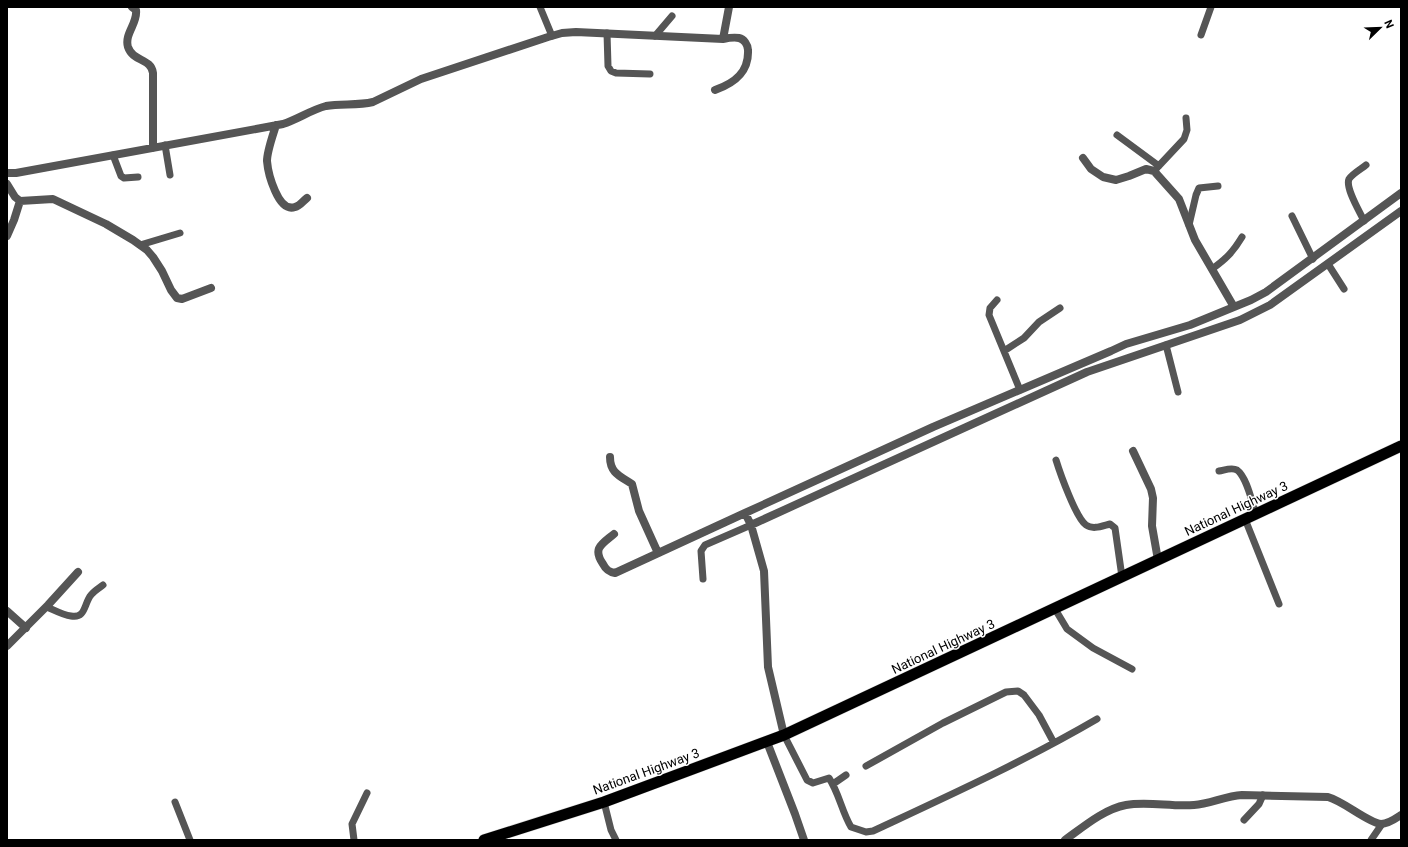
<svg xmlns="http://www.w3.org/2000/svg" width="1408" height="847" viewBox="0 0 1408 847" font-family="Roboto,sans-serif">
<style>
.lines{fill:none;stroke-linecap:round;stroke-linejoin:round}
.trunk-casing{stroke:#dbdbdb;stroke-width:12}
.service{stroke:#555;stroke-width:7}
.minor{stroke:#555;stroke-width:8}
.trunk{stroke:#000;stroke-width:11}
.labels{text-anchor:middle;stroke-width:3;stroke-linejoin:round;paint-order:stroke}
.street-label{font-size:13px;fill:#000;stroke:#fff}
</style>
<rect width="100%" height="100%" fill="#fff"/>
<g class="lines">
<g class="trunk-casing">
<path id="trunk" d="M484,840L604,802L784,735L1401,446"/>
</g>
<path class="service" d="M540,7L552,36
M607,33L608,66L611,71L616,73L650,74
M1201,35L1211,7
M655,36L672,16
M1117,135L1159,166
M165,145L170,175
M113,155L121,176L124,178L138,177
M1154,171L1184,139L1187,130L1186,118
M1292,216L1313,259
M1364,221C1360,212 1345,188 1349,179C1352,174 1361,169 1366,165
M1189,225L1196,195L1199,188L1218,186
M140,245L180,233
M1328,264L1344,289
M1212,269C1226,259 1233,252 1242,237
M997,300L990,308L989,315L1020,390
M1166,345L1178,392
M1004,351L1024,338L1039,322L1060,308
M1056,460C1060,473 1076,518 1086,525C1093,530 1102,526 1110,524L1115,528L1122,577
M1219,471C1225,470 1232,467 1237,470C1247,477 1252,503 1256,514
M1245,519L1279,604
M703,579L701,551L705,545L751,525
M47,607C54,610 63,615 71,616C86,619 84,603 91,595C94,591 99,588 103,585
M1055,609L1067,629L1093,648L1132,669
M784,735L807,780L813,783L829,778C839,793 842,812 851,827L866,832L873,831C948,796 1025,761 1097,719
M866,766L943,723L1006,692L1018,691L1024,695L1039,715L1054,743
M833,784L846,775
M175,802L190,840
M604,802L611,830L616,840
M1244,820L1259,804L1263,795
M354,840L352,824L367,793
M1371,840L1382,824"/>
<path class="minor" d="M132,7L136,10C138,23 124,34 128,47C133,62 151,58 153,73V148
M723,39L729,7
M276,125C273,135 267,151 267,161C268,173 278,213 295,207C300,206 303,201 307,198
M1083,158L1091,169L1103,177L1116,180L1129,176L1146,169L1154,171L1179,199L1195,240L1234,307
M7,173H16L283,124C298,119 311,110 326,106C341,103 357,106 373,102L421,79L548,37L562,33L576,32L723,39C728,38 734,37 739,38C744,39 748,45 748,50C749,72 735,83 715,90
M7,184L15,197L20,201L53,199L106,224L133,240L147,250L153,257L162,271L171,290L177,298L182,299L211,288
M7,236L14,220L20,201
M1133,451L1151,489L1153,498L1152,526L1158,560
M610,457C610,473 620,476 632,484L639,511L658,553
M745,513L751,525L764,571L768,667L784,735
M751,525L1087,372L1240,320L1270,305L1401,211
M614,534C602,544 592,548 603,564C606,570 609,572 615,573L745,513L933,427L1111,351L1126,344L1190,325L1251,300L1266,292L1401,193
M7,611L26,628
M7,646L48,605L78,572
M767,742L795,814L804,840
M1065,840C1083,827 1104,809 1126,805C1147,801 1172,807 1194,805C1210,804 1225,796 1242,795L1328,797C1345,802 1367,822 1381,824C1388,824 1395,819 1401,815"/>
<use href="#trunk" class="trunk"/>
</g>
<g class="labels">
<g class="street-label">
<text transform="translate(1236 508) rotate(-25)" y="5">National Highway 3</text>
<text transform="translate(943 646) rotate(-25)" y="5">National Highway 3</text>
<text transform="translate(646 771) rotate(-20)" y="5">National Highway 3</text>
</g>
</g>
<rect width="1408" height="847" fill="none" stroke="#000000" stroke-width="16"/>
<g transform="translate(1380 28) rotate(67)" stroke="#ffffff" stroke-width="3" paint-order="stroke">
<path d="M0-3L7 15L0 10L-7 15Z" fill="#000000"/>
<text y="-6" font-size="11" font-weight="bold" text-anchor="middle" fill="#000000">N</text>
</g>
</svg>
